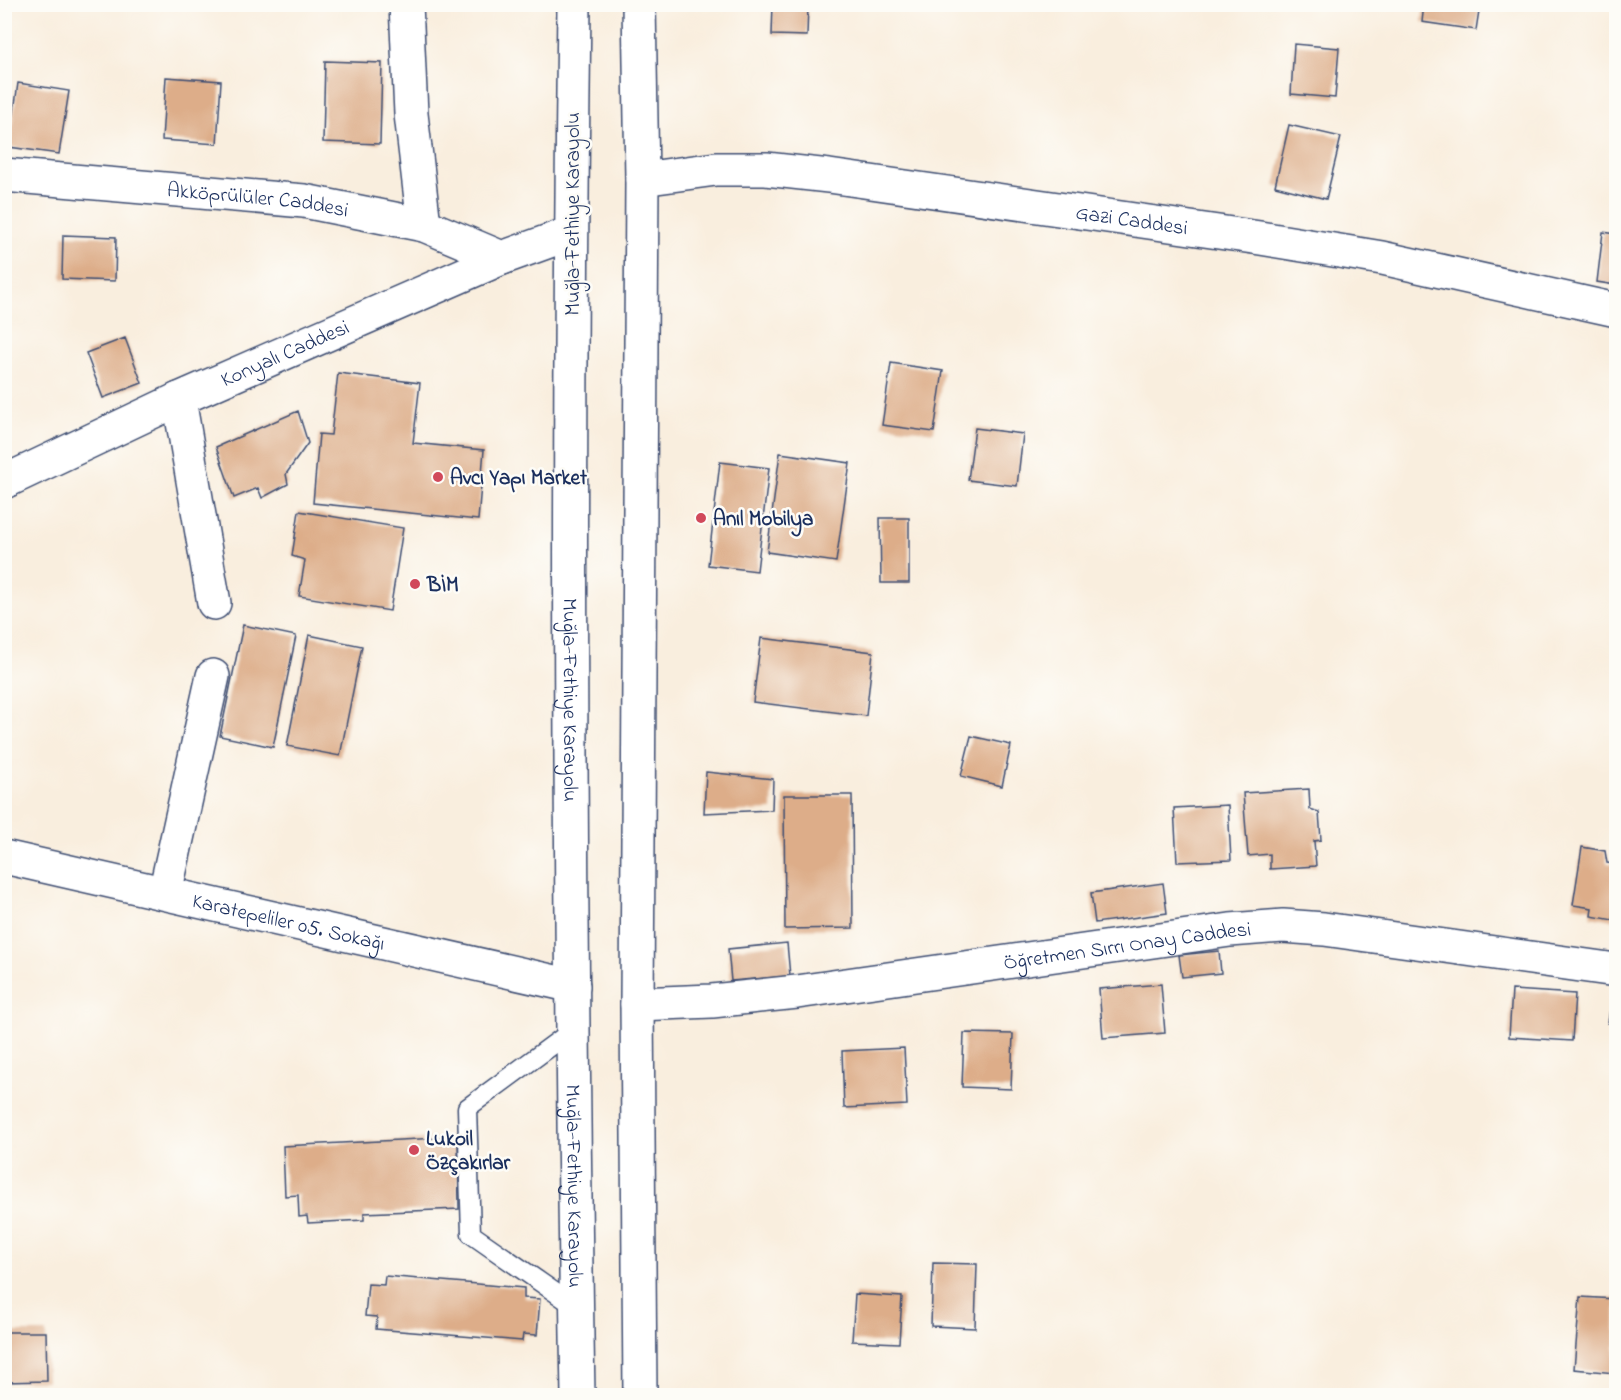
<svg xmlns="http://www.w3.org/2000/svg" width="1621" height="1400" viewBox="0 0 1621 1400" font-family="'Indie Flower',sans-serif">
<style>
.building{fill:#ddad89}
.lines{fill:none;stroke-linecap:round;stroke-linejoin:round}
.lane-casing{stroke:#3c4c71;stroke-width:21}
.street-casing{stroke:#3c4c71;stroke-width:36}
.secondary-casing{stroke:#3c4c71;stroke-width:36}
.highway-casing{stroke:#3c4c71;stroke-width:36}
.lane{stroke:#fff;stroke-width:18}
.street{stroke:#fff;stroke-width:33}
.secondary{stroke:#fff;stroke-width:33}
.highway{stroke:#fff;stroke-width:33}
.poi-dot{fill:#d1495b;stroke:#fdfcf7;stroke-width:2}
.labels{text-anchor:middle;stroke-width:5;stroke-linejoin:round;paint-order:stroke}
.street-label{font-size:21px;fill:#1b2f5e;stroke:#fdfcf7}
.poi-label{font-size:21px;font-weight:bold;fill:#1b2f5e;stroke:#fdfcf7;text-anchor:start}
</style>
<rect width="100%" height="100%" fill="#fdfcf7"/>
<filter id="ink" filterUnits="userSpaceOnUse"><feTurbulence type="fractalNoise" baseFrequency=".0167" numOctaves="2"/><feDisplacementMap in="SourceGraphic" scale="12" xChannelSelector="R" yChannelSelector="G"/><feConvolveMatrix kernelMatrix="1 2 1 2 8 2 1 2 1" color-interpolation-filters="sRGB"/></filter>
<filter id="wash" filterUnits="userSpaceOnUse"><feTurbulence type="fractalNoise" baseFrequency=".008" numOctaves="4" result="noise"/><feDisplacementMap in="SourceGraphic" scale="24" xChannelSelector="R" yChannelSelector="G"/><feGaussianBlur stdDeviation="1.35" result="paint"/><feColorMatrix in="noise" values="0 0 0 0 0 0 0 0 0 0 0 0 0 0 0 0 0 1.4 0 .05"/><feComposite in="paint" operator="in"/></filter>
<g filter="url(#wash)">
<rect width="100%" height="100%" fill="#f9eede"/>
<g id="blocks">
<path class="building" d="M773,4H808L807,36L772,35Z
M1424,4H1480L1476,30L1422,22Z
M1294,44L1339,48L1335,98L1291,94Z
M325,61L382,63L380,144L323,142Z
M166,77L221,81L217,144L162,140Z
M18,83L69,91L59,154L9,147Z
M1289,125L1341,137L1326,199L1275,186Z
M1603,232L1616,234V285L1597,282Z
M63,235L116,237L115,281L62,279Z
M125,338L142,383L103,398L86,353Z
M891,363L943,371L934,432L882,425Z
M338,373L420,383L413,443L484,450L478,520L313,503L319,434L331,435Z
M298,411L308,443L286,474L288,484L262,498L258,488L234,498L216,447Z
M975,428L1023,434L1017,486L968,480Z
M780,453L850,463L836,562L767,552Z
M720,462L769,468L757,571L708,565Z
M299,511L403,528L390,611L299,596L305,560L292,556Z
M880,518H909V583H881Z
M243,625L296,636L273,747L220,736Z
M309,635L362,646L340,756L287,746Z
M761,638L873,652L866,716L753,702Z
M971,736L1011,745L1002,786L961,776Z
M706,772L773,779L772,810L704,813Z
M1309,789L1310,809L1319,812L1321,840L1314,841L1316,866L1270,869V854L1248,856L1243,793Z
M784,795H852L853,928L785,929Z
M1228,805L1231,860L1177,862L1174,808Z
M1582,847L1605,851L1607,863L1616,864V908L1613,920L1591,916L1592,908L1573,905Z
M1163,883L1167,913L1095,923L1091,893Z
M787,943L790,976L731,981L728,949Z
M1219,951L1221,973L1182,977L1179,955Z
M1161,984L1165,1033L1103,1038L1099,989Z
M1613,987H1616V1024L1608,1023Z
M1512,990L1575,994L1572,1041L1509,1037Z
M964,1033L1013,1034L1011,1089L962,1087Z
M904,1048L907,1105L844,1108L842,1051Z
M458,1137L459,1209L364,1213V1220L308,1223L307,1216L299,1217L298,1195L285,1196L283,1146Z
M933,1263L977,1264L975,1328L931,1326Z
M385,1276L524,1288V1298L540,1299L537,1335L523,1334L522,1341L376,1329L377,1317L365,1316L368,1284L384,1285Z
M855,1294L902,1297L899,1343L852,1341Z
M1580,1297L1616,1299L1615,1373L1574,1369Z
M4,1332H46L47,1381L4,1382Z"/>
</g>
</g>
<g filter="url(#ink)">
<use href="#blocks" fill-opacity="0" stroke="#3c4c71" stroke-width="1.5"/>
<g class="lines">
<g class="lane-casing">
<path id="lane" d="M573,1030L467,1108L471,1234L576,1307"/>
</g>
<g class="street-casing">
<g id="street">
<path d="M406,4L411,114L424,225"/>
<path d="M179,399L214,603"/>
<path id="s1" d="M4,857L573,986"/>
<path d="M165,893L213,676"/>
</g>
</g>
<g class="secondary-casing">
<g id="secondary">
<path id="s2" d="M4,175L304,201L424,225L502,258"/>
<path id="s3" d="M642,179L716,169H766L829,176L1260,238L1382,258L1616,310"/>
<path id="s4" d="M4,482L179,399L502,258L571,233"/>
<path id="s5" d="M637,1004L712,1001L797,992L1230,930L1283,926L1324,929L1616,970"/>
</g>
</g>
<g class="highway-casing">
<g id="highway">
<path id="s6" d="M574,4C568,468 570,932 578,1396"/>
<path d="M639,4L642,179L637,1004L640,1396"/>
</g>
</g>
<use href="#lane" class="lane"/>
<use href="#street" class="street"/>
<use href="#secondary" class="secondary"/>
<use href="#highway" class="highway"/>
</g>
</g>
<g class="poi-dot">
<circle cx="438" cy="477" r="6"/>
<circle cx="701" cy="518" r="6"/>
<circle cx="415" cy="584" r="6"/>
<circle cx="414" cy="1150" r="6"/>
</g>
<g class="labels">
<g class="street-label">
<text dy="7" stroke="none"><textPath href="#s2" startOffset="255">Akköprülüler Caddesi</textPath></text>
<text transform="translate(572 214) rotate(-90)" y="7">Muğla-Fethiye Karayolu</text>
<text dy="7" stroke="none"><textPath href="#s3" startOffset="494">Gazi Caddesi</textPath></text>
<text dy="7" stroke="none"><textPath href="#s4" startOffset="309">Konyalı Caddesi</textPath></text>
<text dy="7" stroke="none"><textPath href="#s6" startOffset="696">Muğla-Fethiye Karayolu</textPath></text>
<text dy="7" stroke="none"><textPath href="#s1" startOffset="292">Karatepeliler 05. Sokağı</textPath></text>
<text dy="7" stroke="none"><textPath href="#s5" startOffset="494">Öğretmen Sırrı Onay Caddesi</textPath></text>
<text dy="7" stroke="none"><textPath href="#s6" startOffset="1182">Muğla-Fethiye Karayolu</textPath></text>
</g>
<g class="poi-label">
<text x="450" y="484">Avcı Yapı Market</text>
<text x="713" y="525">Anıl Mobilya</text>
<text x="427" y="591">BİM</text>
<text x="426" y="1145">Lukoil<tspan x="426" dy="24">Özçakırlar</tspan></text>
</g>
</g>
<rect width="1621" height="1400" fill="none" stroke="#fdfcf7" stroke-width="24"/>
</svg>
